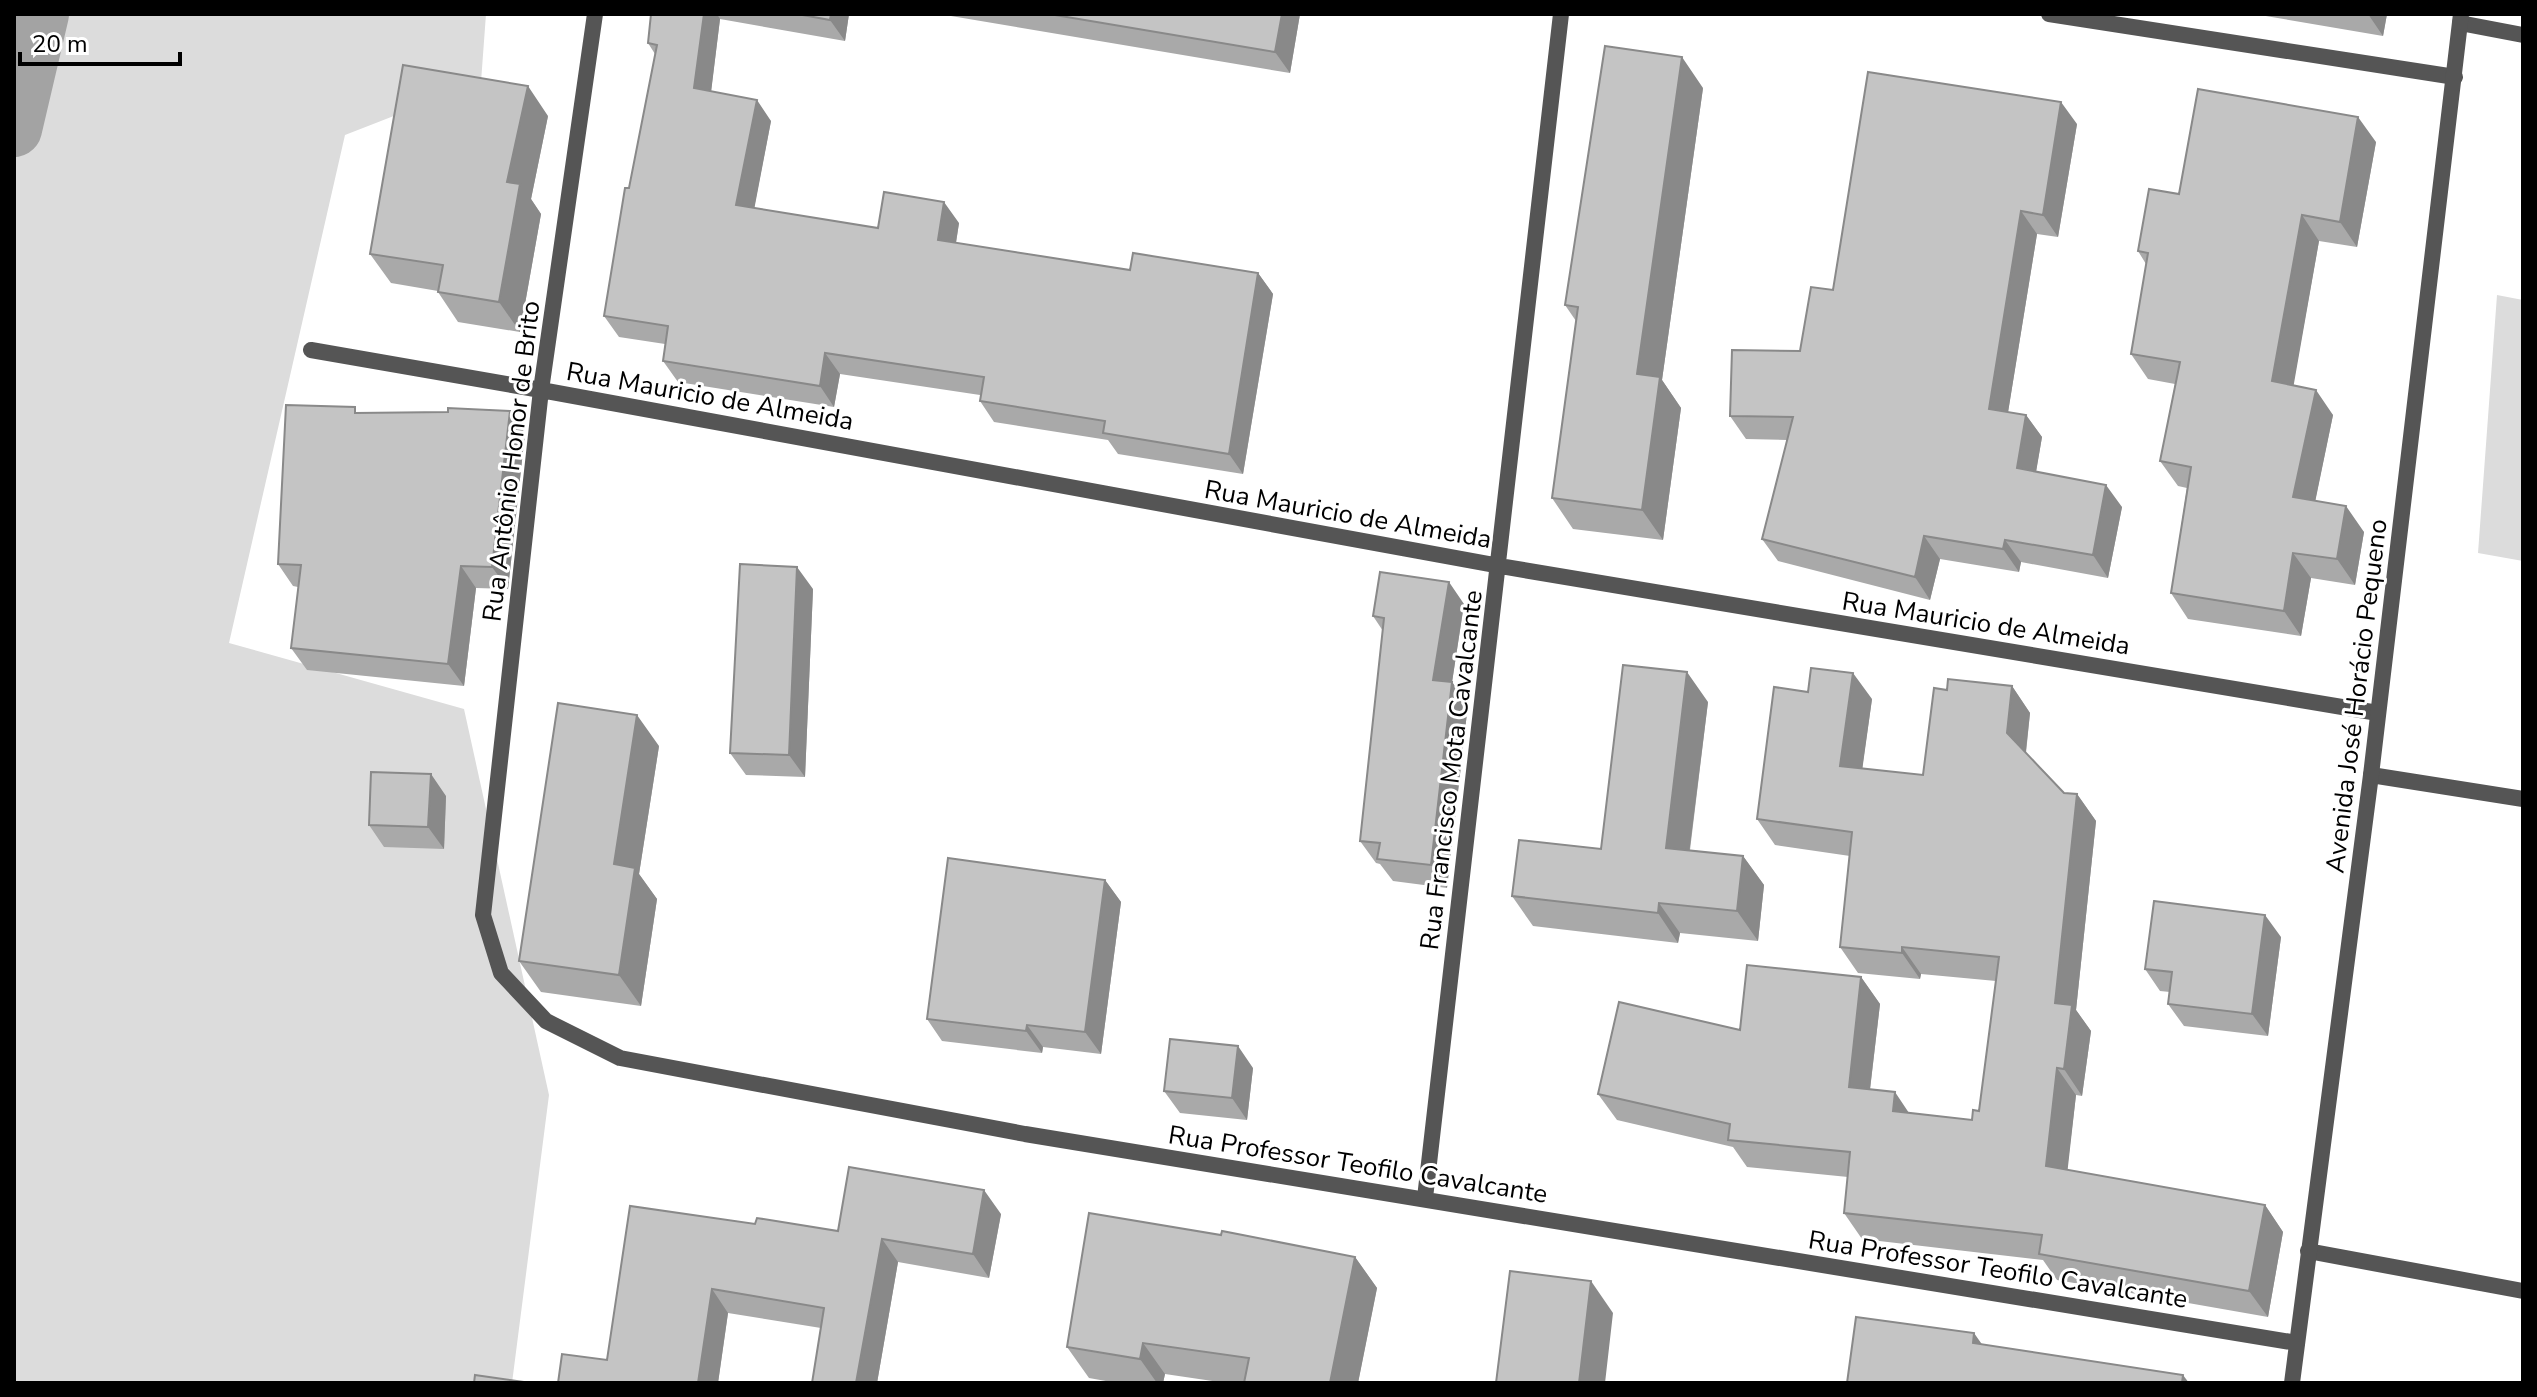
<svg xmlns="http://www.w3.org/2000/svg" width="2537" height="1397" viewBox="0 0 2537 1397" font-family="'Nunito Sans',sans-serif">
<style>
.green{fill:#dcdcdc}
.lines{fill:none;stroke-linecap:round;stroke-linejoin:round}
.canal{stroke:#a3a3a3;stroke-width:56}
.minor{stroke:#555;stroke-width:16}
.tertiary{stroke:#555;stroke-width:16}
.wall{fill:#a9a9a9}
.shaded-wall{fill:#898989}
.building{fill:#c4c4c4;stroke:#898989;stroke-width:2}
.labels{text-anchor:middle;stroke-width:6;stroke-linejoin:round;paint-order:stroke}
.street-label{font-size:26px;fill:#000;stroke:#fff}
</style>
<rect width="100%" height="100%" fill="#fff"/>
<path class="green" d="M14,14H486L481,82L345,135L229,643L464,709L549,1095L512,1383H14Z
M2497,295L2523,300V561L2478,553Z"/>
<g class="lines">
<path class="canal" d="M14,129L41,14"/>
<path class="minor" d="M595,14L541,390L483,915L501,973L546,1021L620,1058L1025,1134L2297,1343
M2049,14L2455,77
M2460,23L2523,35
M311,350L541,390L1500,566L2378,713
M2371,775L2523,799
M1425,1198L1561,14
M2308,1251L2523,1291"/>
<path class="tertiary" d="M2292,1383L2371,775L2461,14"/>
</g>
<path class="wall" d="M651,14H849L845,41L720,19L711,91L771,121L754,208L878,228L959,223L956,243L1130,270L1258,273L1273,294L1243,474L1118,454L1108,440L994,422L980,401V395L840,374L834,407L678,382L663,361L665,344L619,337L604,316L655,54L648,43Z
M939,14H1300L1290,73Z
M2254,14H2387L2383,36Z
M1703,88L1662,380L1681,408L1663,540L1573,529L1552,498L1576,321L1565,305Z
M548,116L531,199L541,214L520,332L458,322L438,292V291L391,283L370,254Z
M2077,124L2058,237L2037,234L2008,412L2026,415L2042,437L2036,471L2122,507L2108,578L2021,562L2019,572L1940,559L1930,600L1778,561L1762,539L1787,440L1746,439L1730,416L1800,351L1833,290Z
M2376,142L2357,247L2319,241L2293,385L2333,415L2315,501L2364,532L2355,585L2311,578L2301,636L2188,619L2171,593L2187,488L2178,486L2160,461L2175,384L2148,379L2131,354L2146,264L2138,251L2179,194Z
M360,413L525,433L508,589L476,588L464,686L307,670L291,648L298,587L293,586L278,564Z
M813,589L805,777L746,775L730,753Z
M1464,604L1452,682L1468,704L1447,888L1393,881L1380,864L1376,863L1360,841L1383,631L1373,616Z
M2012,686L2030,713L2026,753L2064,793L2077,794L2096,821L2076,1010L2091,1031L2082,1096L2076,1095L2067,1170L2265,1205L2283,1232L2268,1317L2057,1280L2043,1260L1862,1239L1844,1213L1848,1177L1747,1167L1733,1147L1617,1120L1598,1094L1740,1030L1861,977L1880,1004L1870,1090L1909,1113L1972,1120L1979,1111L1996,981L1921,974L1920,979L1858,973L1840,947L1850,856L1775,845L1757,819L1872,699L1862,769L1923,775L1947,690Z
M1708,702L1690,850L1743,856L1764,885L1758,941L1680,933L1678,943L1533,926L1512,896L1601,849Z
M659,746L639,874L657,899L641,1006L541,992L519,961Z
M446,796L444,849L384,847L369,825Z
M1105,880L1121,902L1101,1054L1043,1047L1042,1053L942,1041L927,1019Z
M2281,937L2268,1036L2184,1026L2168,1004L2170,992L2160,991L2145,969Z
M1253,1068L1247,1120L1180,1113L1164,1091Z
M1001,1214L989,1278L898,1262L877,1383H812L821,1328L728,1313L718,1383H558L607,1360L755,1224L838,1231Z
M1355,1257L1377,1288L1358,1383H1226L1165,1374L1163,1383H1117L1089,1378L1067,1347Z"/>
<path class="shaded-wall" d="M704,14H717L720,19L709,109L694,88Z
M831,14H849L845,41L830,20Z
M1282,14H1300L1290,73L1275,52Z
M2368,14H2387L2383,36Z
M1682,57L1703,88L1662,380L1681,408L1663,540L1642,510L1637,374Z
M528,86L548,116L531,199L541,214L520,332L499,302L507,182Z
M757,100L771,121L751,226L736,205Z
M2061,102L2077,124L2058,237L2043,215Z
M2358,117L2376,142L2357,247L2340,222Z
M944,202L959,223L953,261L938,240Z
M2021,211L2037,234L2005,431L1989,409Z
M2302,215L2319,241L2290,406L2272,381Z
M1258,273L1273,294L1243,474L1229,454Z
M825,353L840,374L834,407L820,386Z
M2316,390L2333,415L2311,522L2293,497Z
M510,411L525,433L508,589L492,567Z
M2026,415L2042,437L2033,490L2017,468Z
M2106,485L2122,507L2108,578L2093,555Z
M2346,506L2364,532L2355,585L2337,559Z
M1924,536L1940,559L1930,600L1915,577Z
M2005,540L2021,562L2019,572L2003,549Z
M2293,553L2311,578L2301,636L2284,611Z
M461,566L476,588L464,686L448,664Z
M797,567L813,589L805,777L789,755Z
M1449,582L1464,604L1449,702L1433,680Z
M1687,672L1708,702L1686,878L1666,848Z
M1853,673L1872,699L1859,793L1840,766Z
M1452,682L1468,704L1447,888L1431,865Z
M2012,686L2030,713L2025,759L2007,733Z
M637,715L659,746L639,874L657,899L641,1006L619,975L614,864Z
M431,774L446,796L444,849L428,827Z
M2077,794L2096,821L2076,1010L2091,1031L2082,1096L2064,1069L2055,1003Z
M1743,856L1764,885L1758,941L1737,911Z
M1105,880L1121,902L1101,1054L1085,1032Z
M1659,903L1680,933L1678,943L1658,913Z
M2265,915L2281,937L2268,1036L2252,1014Z
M1902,947L1921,974L1920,979L1902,953Z
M1861,977L1880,1004L1867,1114L1849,1087Z
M1027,1025L1043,1047L1042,1053L1026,1031Z
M1238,1046L1253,1068L1247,1120L1232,1098Z
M2057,1068L2076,1095L2065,1193L2046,1166Z
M1895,1092L1913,1119L1893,1111Z
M984,1190L1001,1214L989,1278L973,1254Z
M2265,1205L2283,1232L2268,1317L2249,1291Z
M882,1239L898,1262L877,1383H856Z
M1355,1257L1377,1288L1358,1383H1330Z
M1591,1281L1613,1313L1605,1383H1579Z
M712,1289L728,1313L718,1383H698Z
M1974,1333L1993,1360L1973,1343Z
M1143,1343L1165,1374L1163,1383H1157L1140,1359Z
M2183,1375L2189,1383H2182Z"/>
<path class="building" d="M651,14H704L694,88L757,100L736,205L878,228L884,192L944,202L938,240L1130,270L1133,253L1258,273L1229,454L1103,433L1105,421L980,401L984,377L825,353L820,386L663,361L668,326L604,316L625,188H629L657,45L648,43Z
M797,14H831L830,20Z
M1049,14H1282L1275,52Z
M1605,46L1682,57L1637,374L1660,377L1642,510L1552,498L1578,307L1565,305Z
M403,65L528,86L507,182L520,184L499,302L438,292L443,265L370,254Z
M1868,72L2061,102L2043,215L2021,211L1989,409L2026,415L2017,468L2106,485L2093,555L2005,540L2003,549L1924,536L1915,577L1762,539L1793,417L1730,416L1732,350L1800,351L1811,287L1833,290Z
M2198,89L2358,117L2340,222L2302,215L2272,381L2316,390L2293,497L2346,506L2337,559L2293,553L2284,611L2171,593L2191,467L2160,461L2180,362L2131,354L2148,253L2138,251L2149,189L2179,194Z
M286,405L355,407V413L448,412V408L510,411L492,567L461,566L448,664L291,648L301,565L278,564Z
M740,564L797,567L789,755L730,753Z
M1380,572L1449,582L1433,680L1452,682L1431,865L1377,859L1380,843L1360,841L1384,618L1373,616Z
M1623,665L1687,672L1666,848L1743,856L1737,911L1659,903L1658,913L1512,896L1519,840L1601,849Z
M1811,668L1853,673L1840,766L1923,775L1934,688L1947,690L1948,679L2012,686L2007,733L2064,793L2077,794L2055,1003L2072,1005L2064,1069L2057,1068L2046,1166L2265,1205L2249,1291L2039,1254L2042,1235L1844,1213L1850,1152L1728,1140L1730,1124L1598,1094L1619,1002L1740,1030L1747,965L1861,977L1849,1087L1895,1092L1893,1111L1972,1120L1973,1110L1979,1111L1999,957L1902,947V953L1840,947L1852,832L1757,819L1774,687L1808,692Z
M558,703L637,715L614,864L635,868L619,975L519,961Z
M371,772L431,774L428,827L369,825Z
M948,858L1105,880L1085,1032L1027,1025L1026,1031L927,1019Z
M2154,901L2265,915L2252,1014L2168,1004L2172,972L2145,969Z
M1170,1039L1238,1046L1232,1098L1164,1091Z
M849,1167L984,1190L973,1254L882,1239L856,1383H812L824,1308L712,1289L698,1383H558L562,1354L607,1360L630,1206L755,1224L757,1218L838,1231Z
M1089,1213L1221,1235L1222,1231L1355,1257L1330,1383H1244L1249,1358L1143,1343L1140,1359L1067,1347Z
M1510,1271L1591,1281L1579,1383H1496Z
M1856,1317L1974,1333L1973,1343L2183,1375L2182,1383H1847Z
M475,1375L531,1383H474Z"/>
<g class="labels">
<g class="street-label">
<text transform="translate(710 396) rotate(10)" y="9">Rua Mauricio de Almeida</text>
<text transform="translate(511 461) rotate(-83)" y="9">Rua Antônio Honor de Brito</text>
<text transform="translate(1348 514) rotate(10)" y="9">Rua Mauricio de Almeida</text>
<text transform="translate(1986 623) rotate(9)" y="9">Rua Mauricio de Almeida</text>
<text transform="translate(2356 696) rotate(-83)" y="9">Avenida José Horácio Pequeno</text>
<text transform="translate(1451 770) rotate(-83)" y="9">Rua Francisco Mota Cavalcante</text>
<text transform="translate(1358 1164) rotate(9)" y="9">Rua Professor Teofilo Cavalcante</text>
<text transform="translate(1998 1269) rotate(9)" y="9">Rua Professor Teofilo Cavalcante</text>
</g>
</g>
<rect width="2537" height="1397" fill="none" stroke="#000000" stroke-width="32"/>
<path d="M20 52v12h160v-12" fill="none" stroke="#000000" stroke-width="4"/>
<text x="32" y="52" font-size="24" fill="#000000" stroke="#ffffff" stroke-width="6" paint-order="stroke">20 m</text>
</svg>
